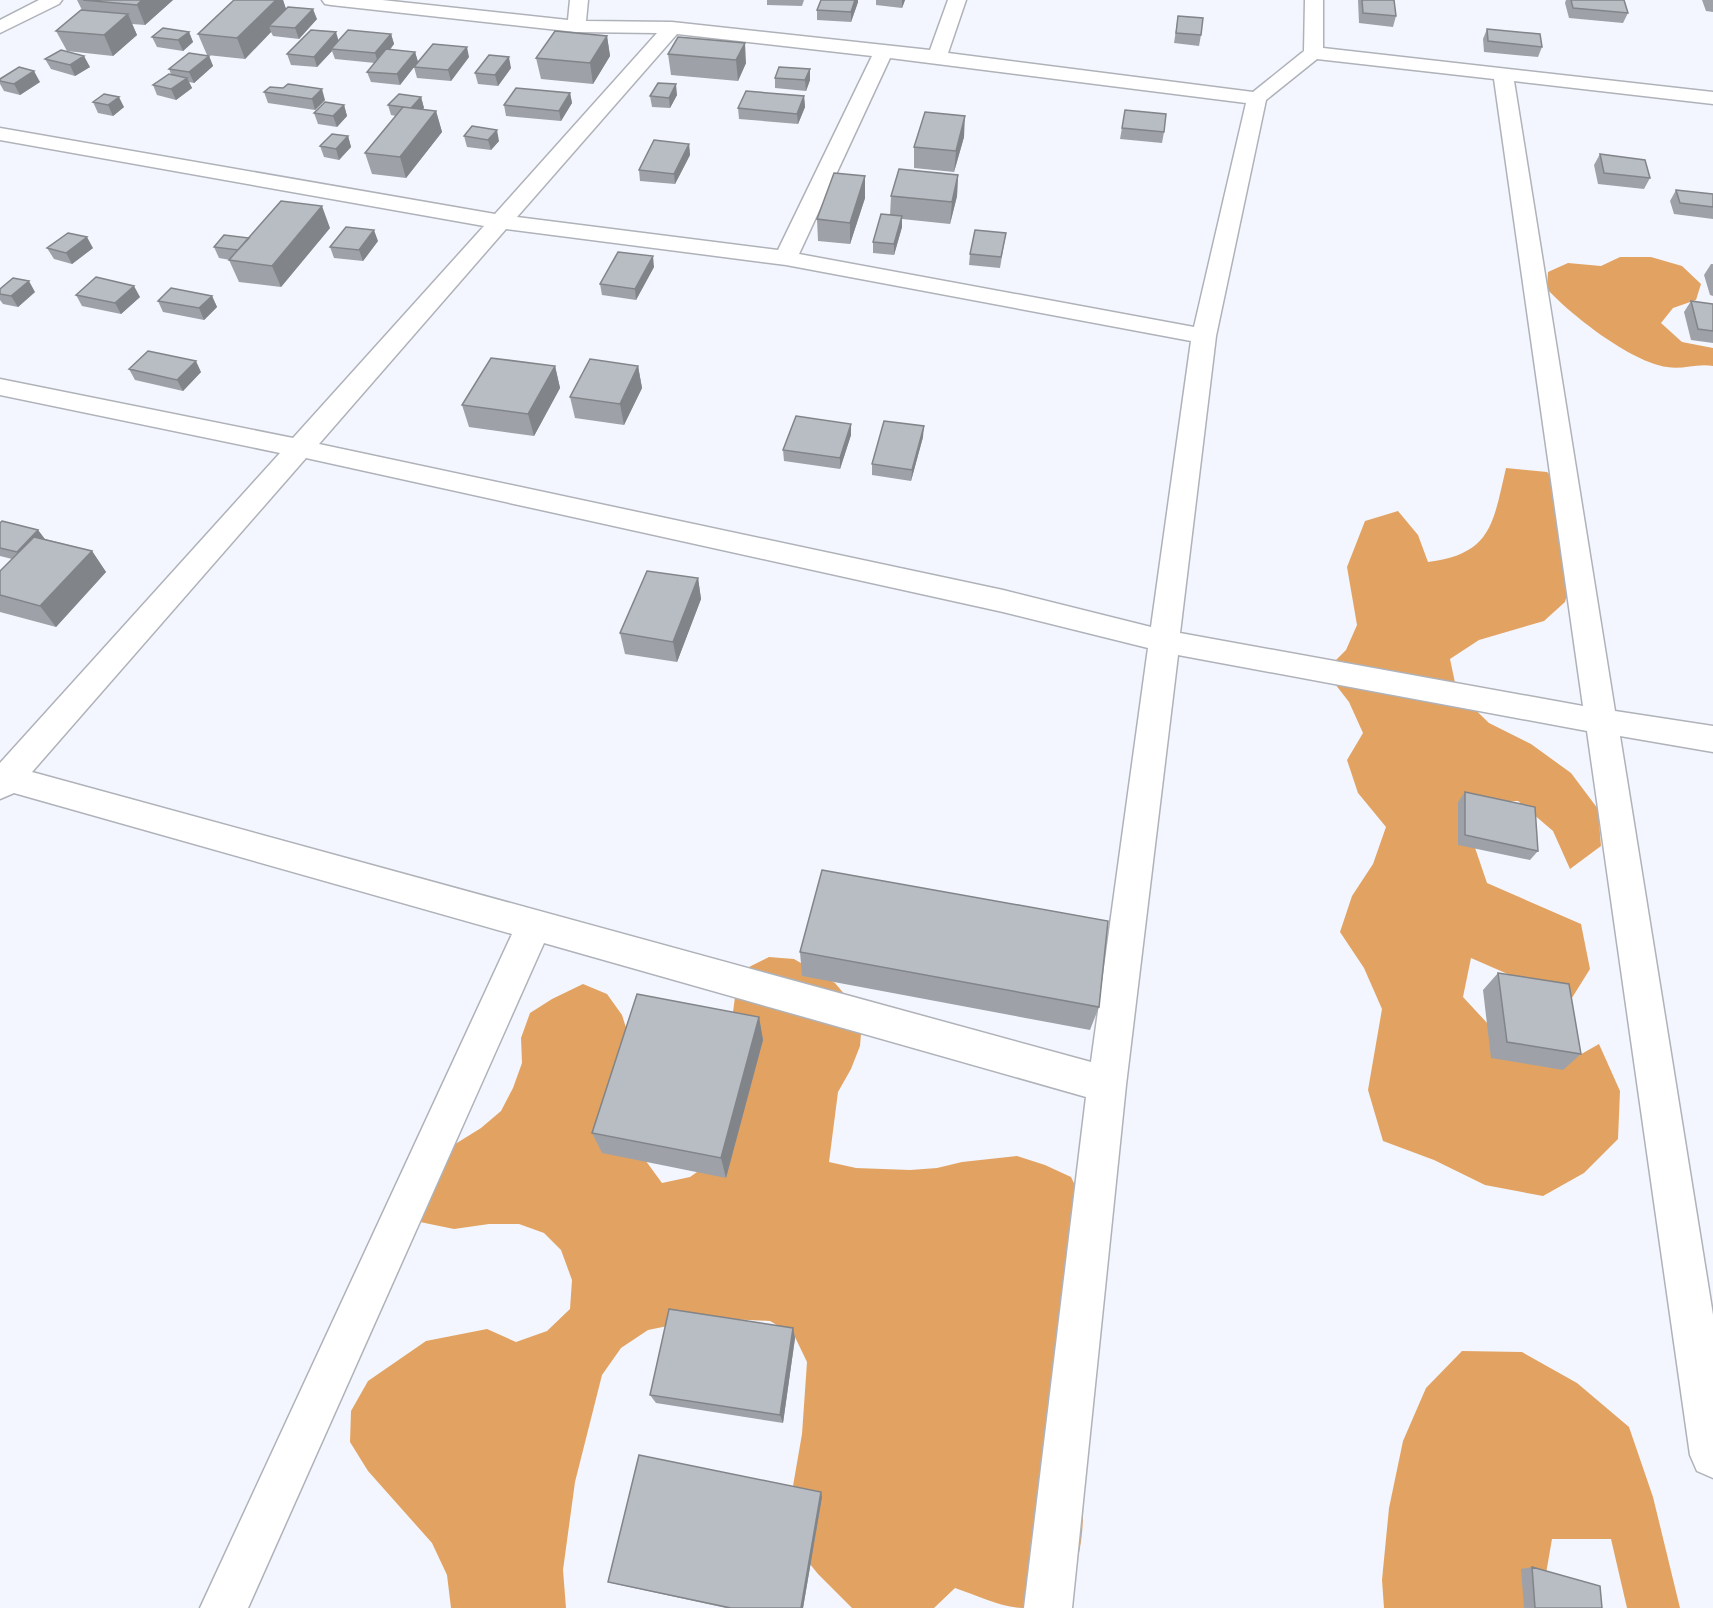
<svg xmlns="http://www.w3.org/2000/svg" width="1713" height="1608" viewBox="0 0 1713 1608" font-family="'Fira Sans',sans-serif">
<style>
.forest{fill:#e2a362}
.lines{fill:none;stroke-linecap:round;stroke-linejoin:round}
.street-casing{stroke:#afb2b9;stroke-width:3}
.street{fill:#fff;fill-rule:evenodd}
.wall{fill:#9ea2a8}
.shaded-wall{fill:#818488}
.building{fill:#b8bcc3;stroke:#818488;stroke-width:1.5}
</style>
<rect width="100%" height="100%" fill="#f3f6fe"/>
<path class="forest" d="M1620,257H1651L1682,266L1701,284L1696,300L1673,308L1661,323L1682,342L1713,348V366C1697,363 1682,370 1667,367C1631,362 1571,315 1547,289L1548,272L1568,263L1601,266Z
M1506,468L1547,472L1570,495L1572,577L1565,602L1544,621L1479,640L1450,659L1457,692L1489,723L1531,744L1571,773L1598,809L1601,846L1570,869L1553,831L1518,801L1476,802L1471,836L1487,883L1581,924L1590,969L1570,1001L1471,958L1463,997L1501,1038L1562,1065L1599,1044L1620,1091L1618,1139L1584,1173L1543,1196L1485,1185L1434,1160L1383,1141L1368,1090L1382,1009L1364,968L1340,932L1352,896L1373,864L1386,827L1358,793L1347,760L1363,733L1349,702L1325,671L1346,650L1357,625L1347,567L1365,521L1398,511L1418,535L1428,562C1492,554 1493,523 1506,468Z
M769,957L794,959L835,983L851,1002L862,1022L860,1046L851,1069L838,1092L829,1162L856,1168L910,1170L937,1168L962,1162L1017,1156L1045,1165L1071,1177L1098,1232L1083,1489C1084,1531 1084,1608 1022,1608C1000,1607 976,1595 955,1588L934,1608H852L818,1574L796,1547L789,1509L802,1434L807,1362L794,1335L770,1321L707,1318L648,1330L621,1348L602,1375L575,1482L563,1570L566,1608H451L447,1575L432,1543L368,1471L350,1442L351,1411L368,1381L426,1341L487,1329L516,1342L547,1331L570,1309L572,1280L561,1250L544,1233L519,1224H489L454,1229L420,1222L407,1199L452,1146L481,1128L501,1111L513,1088L522,1063L521,1038L530,1013L552,999L583,984L607,994L622,1015L629,1037L632,1142L662,1183L690,1177L714,1160L736,989L747,968Z
M1462,1351L1522,1352L1577,1383L1629,1427L1653,1497L1680,1608H1627L1611,1539H1552L1540,1608H1384L1382,1580L1389,1508L1403,1441L1426,1388Z"/>
<g class="lines">
<g class="street-casing">
<path id="street" d="M39,0H62L59,4L0,33V20Z
M322,0H382L568,20L570,0H588L586,21L672,22L930,50L948,0H966L948,53L1253,92L1304,51L1305,0H1323V48L1713,92V104L1514,81L1615,711L1713,726V752L1620,736L1713,1315V1478L1697,1471L1690,1455L1587,731L1178,655L1126,1085L1072,1608H1024L1086,1097L544,943L248,1608H200L512,934L14,793L0,799V763L280,453L0,395V379L293,438L484,226L0,140V128L495,214L657,33L576,32L331,5L325,4ZM677,34L872,56L778,250L517,217ZM890,58L1246,103L1194,327L799,254ZM1317,59L1494,79L1583,706L1180,633L1216,336L1266,100ZM506,229L786,265L1191,341L1151,627L1003,590L319,444ZM306,458L1003,612L1148,648L1091,1062L32,772Z"/>
</g>
<use href="#street" class="street"/>
</g>
<path class="wall" d="M77,0H173L145,25L132,24L137,35L113,56L67,51L56,31L82,10Z
M234,0H283L286,9L317,19L299,39L273,36L271,32L245,59L207,55L198,34Z
M767,0H804L802,6L767,5Z
M876,0H905L902,8L876,5Z
M1358,0H1394L1396,16L1393,27L1359,23Z
M1566,0H1624L1628,13L1623,23L1569,18L1565,3Z
M1702,0H1713V12L1706,11Z
M858,2L851,22L817,20V10Z
M1178,16L1201,35L1199,46L1174,43Z
M1487,29L1542,47L1538,57L1484,52L1483,39Z
M189,32L193,42L183,51L157,47L152,37Z
M391,34L394,44L390,50L415,52L418,62L400,85L371,82L367,72L375,63L335,59L332,51L317,67L291,65L287,54L339,40Z
M607,36L610,56L593,84L541,79L536,58Z
M678,37L746,63L738,81L671,75L668,54Z
M209,56L213,66L194,83L189,82L192,88L176,100L157,95L153,85L171,74L169,69Z
M469,57L451,81L417,78L414,67Z
M45,59L90,67L75,76L51,69Z
M511,68L498,86L478,84L475,73Z
M810,69V80L806,91L775,88V78Z
M0,79L40,82L20,95L4,91L0,84Z
M264,92L325,100L315,110L268,103Z
M570,93L572,103L561,121L506,116L504,105Z
M677,95L670,108L652,107L650,96Z
M804,96L805,107L798,124L739,119L738,108Z
M421,97L424,108L422,109L436,111L442,132L406,178L372,174L365,153L396,116L391,115L388,105Z
M93,102L124,107L113,116L98,113Z
M344,105L347,116L337,127L318,124L314,113Z
M1125,110L1164,132L1162,143L1120,139Z
M348,136L351,147L339,160L324,157L320,146Z
M464,136L499,141L491,150L467,147Z
M964,137L954,172L914,168V147Z
M689,144L690,155L675,184L640,181L639,170Z
M1600,154L1650,178L1644,189L1598,184L1594,165Z
M958,175L957,196L950,224L902,219V227L894,255L873,253V242L890,215L891,196Z
M865,176V198L850,244L818,241L817,219Z
M1676,190L1713,194V219L1674,214L1670,201Z
M330,228L281,287L239,282L229,260H230L219,258L214,247L249,238Z
M1006,233L1000,268L969,265L970,254Z
M378,241L363,261L334,258L330,247Z
M47,248H93L72,264L54,259Z
M1711,264H1713V296L1710,295L1704,275Z
M654,267L636,300L602,295L600,284Z
M0,289L35,292L18,307L3,304L0,300Z
M76,295L140,297L121,314L82,306Z
M212,296L217,307L204,320L163,312L158,301Z
M1691,301L1713,304V343L1691,340L1684,312Z
M555,366L560,388L534,436L469,427L462,405Z
M638,366L642,388L624,425L575,418L570,397Z
M129,369L201,372L183,391L135,380Z
M851,424V435L840,469L784,461L783,450Z
M923,437L911,481L872,475V464Z
M0,523L38,530L45,539L92,551L106,572L56,627L0,612V571L12,559L0,556Z
M698,578L701,599L677,662L625,654L620,633Z
M1465,792L1538,851L1530,860L1458,845V802Z
M800,952L1099,1007L1090,1030L802,976Z
M1498,973L1581,1054L1563,1070L1491,1058L1483,990Z
M759,1017L763,1040L726,1178L602,1153L592,1133Z
M793,1328L795,1338L783,1423L656,1403L650,1395Z
M822,1497L803,1608H726L616,1584L608,1582Z
M1532,1567L1602,1608H1524L1521,1569Z"/>
<path class="shaded-wall" d="M142,0H173L145,25L137,5Z
M276,0H283L288,15L269,26L271,32L245,59L237,38Z
M855,0H858V2L851,22V12Z
M902,0H905L902,8Z
M313,9L317,19L299,39L295,28Z
M128,14L137,35L113,56L104,35Z
M189,32L193,42L183,51L178,40Z
M336,32L339,42L331,49L332,51L317,67L314,57Z
M391,34L394,44L378,63L375,53Z
M607,36L610,56L593,84L590,63Z
M745,43L746,63L738,81L736,60Z
M467,47L469,57L451,81L448,70Z
M415,52L418,62L400,85L397,74Z
M84,56L90,67L75,76L70,65Z
M209,56L213,66L194,83L189,72Z
M509,57L511,68L498,86L495,75Z
M810,69V80L806,91L805,80Z
M34,71L40,82L20,95L14,84Z
M187,78L192,88L176,100L171,89Z
M676,84L677,95L670,108L669,98Z
M322,89L325,100L315,110L312,99Z
M570,93L572,103L561,121L559,111Z
M804,96L805,107L798,124L797,114Z
M119,97L124,107L113,116L108,105Z
M421,97L424,108L414,119L411,108Z
M344,105L347,116L337,127L333,116Z
M436,111L442,132L406,178L400,157Z
M965,116L964,137L954,172L956,151Z
M497,130L499,141L491,150L488,140Z
M348,136L351,147L339,160L336,149Z
M689,144L690,155L675,184L674,174Z
M958,175L957,196L950,224L952,202Z
M865,176V198L850,244V223Z
M322,206L330,228L281,287L272,266Z
M902,216V227L894,255V244Z
M374,230L378,241L363,261L359,250Z
M87,237L93,248L72,264L66,253Z
M653,256L654,267L636,300L635,289Z
M29,281L35,292L18,307L11,296Z
M134,286L140,297L121,314L115,303Z
M212,296L217,307L204,320L199,308Z
M196,361L201,372L183,391L177,380Z
M555,366L560,388L534,436L528,414Z
M638,366L642,388L624,425L620,404Z
M851,424V435L840,469V458Z
M924,426L923,437L911,481L912,470Z
M38,530L46,541L25,563L17,552Z
M92,551L106,572L56,627L40,606Z
M698,578L701,599L677,662L673,642Z
M759,1017L763,1040L726,1178L721,1158Z
M793,1328L795,1338L783,1423L780,1415Z
M821,1492L822,1497L803,1608H801Z"/>
<path class="building" d="M83,0H142L137,5Z
M234,0H276L237,38L198,34Z
M821,0H855L851,12L817,10Z
M1362,0H1394L1396,16L1363,13Z
M1571,0H1624L1628,13L1573,8Z
M288,7L313,9L295,28L269,26Z
M81,10L128,14L104,35L56,31Z
M1178,16L1203,18L1201,35L1176,33Z
M163,28L189,32L178,40L152,37Z
M1487,29L1540,34L1542,47L1488,41Z
M311,30L336,32L314,57L287,54Z
M348,30L391,34L375,53L331,49Z
M555,31L607,36L590,63L536,58Z
M678,37L745,43L736,60L668,54Z
M433,44L467,47L448,70L414,67Z
M386,49L415,52L397,74L367,72Z
M61,50L84,56L70,65L45,59Z
M189,53L209,56L189,72L169,69Z
M489,55L509,57L495,75L475,73Z
M19,67L34,71L14,84L0,81V79Z
M779,67L810,69L805,80L775,78Z
M169,74L187,78L171,89L153,85Z
M658,83L676,84L669,98L650,96Z
M288,84L322,89L312,99L264,92L270,87L283,88Z
M516,88L570,93L559,111L504,105Z
M746,91L804,96L797,114L738,108Z
M104,94L119,97L108,105L93,102Z
M399,94L421,97L411,108L388,105Z
M325,102L344,105L333,116L314,113Z
M403,107L436,111L400,157L365,153Z
M1125,110L1166,114L1164,132L1122,128Z
M925,112L965,116L956,151L914,147Z
M472,126L497,130L488,140L464,136Z
M332,134L348,136L336,149L320,146Z
M654,140L689,144L674,174L639,170Z
M1600,154L1645,160L1650,178L1604,173Z
M899,169L958,175L952,202L891,196Z
M834,173L865,176L850,223L817,219Z
M1676,190L1713,194V207L1680,203Z
M281,201L322,206L272,266L229,260Z
M881,214L902,216L894,244L873,242Z
M346,227L374,230L359,250L330,247Z
M975,230L1006,233L1001,257L970,254Z
M68,233L87,237L66,253L47,248Z
M224,235L249,238L238,250L214,247Z
M618,252L653,256L635,289L600,284Z
M96,277L134,286L115,303L76,295Z
M13,278L29,281L11,296L0,294V289Z
M171,288L212,296L199,308L158,301Z
M1691,301L1713,304V331L1698,329Z
M148,351L196,361L177,380L129,369Z
M491,358L555,366L528,414L462,405Z
M590,359L638,366L620,404L570,397Z
M796,416L851,424L840,458L783,450Z
M884,421L924,426L912,470L872,464Z
M2,521L38,530L17,552L0,548V523Z
M34,537L92,551L40,606L0,595V571Z
M647,571L698,578L673,642L620,633Z
M1465,792L1535,807L1538,851L1465,835Z
M822,870L1108,921L1099,1007L800,952Z
M1498,973L1569,984L1581,1054L1507,1042Z
M637,994L759,1017L721,1158L592,1133Z
M669,1309L793,1328L780,1415L650,1395Z
M639,1455L821,1492L801,1608H731L608,1582Z
M1532,1567L1600,1586L1602,1608H1535Z"/>
</svg>
